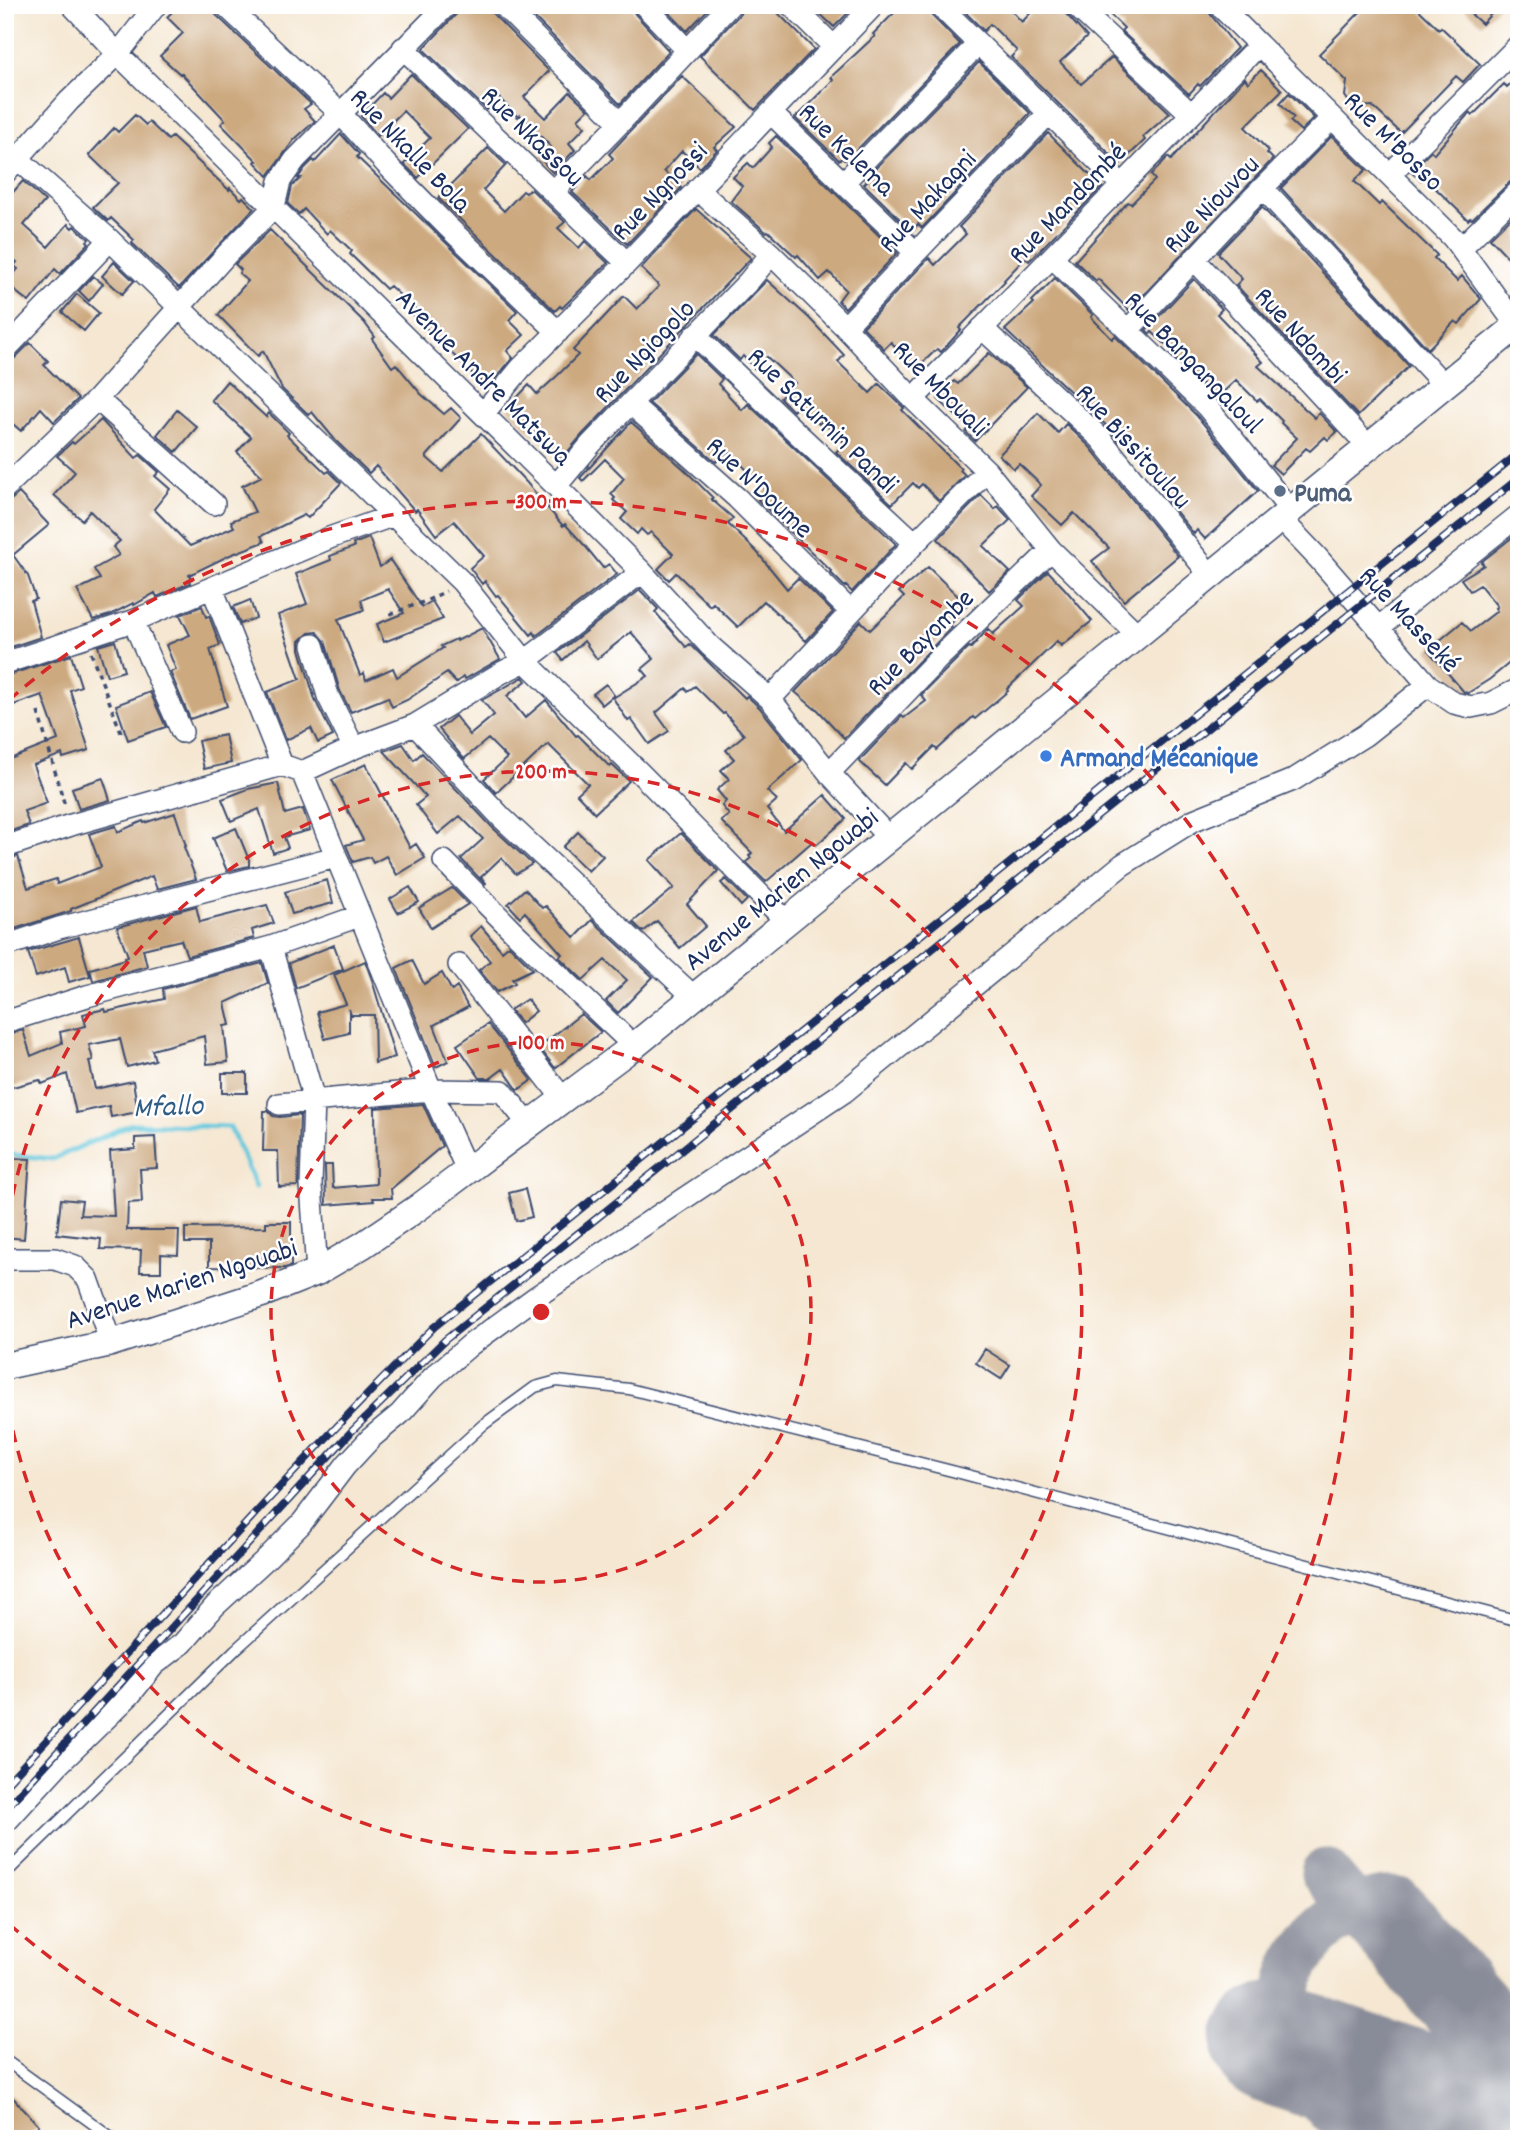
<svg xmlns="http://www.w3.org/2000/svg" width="1524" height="2144" viewBox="0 0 1524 2144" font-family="Dekko,sans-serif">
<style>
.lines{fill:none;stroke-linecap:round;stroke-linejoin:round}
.stream{stroke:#61c8de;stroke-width:5}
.taxiway{stroke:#888b98;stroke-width:49}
.runway{stroke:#888b98;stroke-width:122}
.building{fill:#cca97f}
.service-casing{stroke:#3c4b6f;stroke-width:13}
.minor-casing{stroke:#3c4b6f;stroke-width:24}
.tertiary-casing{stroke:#3c4b6f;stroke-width:29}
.path{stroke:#3c4b6f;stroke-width:3.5;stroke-dasharray:5 5;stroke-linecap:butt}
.service{stroke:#fff;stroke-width:10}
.minor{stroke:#fff;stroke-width:21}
.tertiary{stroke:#fff;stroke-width:26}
.rail-casing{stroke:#1b2f5e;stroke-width:8}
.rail{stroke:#fff;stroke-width:5;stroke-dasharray:16;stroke-linecap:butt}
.ring{fill:none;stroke:#d62828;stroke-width:3.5;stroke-dasharray:12 9}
.service-dot{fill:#5c6f8a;stroke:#fff;stroke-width:2.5}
.shop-dot{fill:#3f7fe0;stroke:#fff;stroke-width:2.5}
.labels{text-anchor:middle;stroke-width:5;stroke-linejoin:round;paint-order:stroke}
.street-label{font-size:28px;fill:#1b2f5e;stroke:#fff}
.service-label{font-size:28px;font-weight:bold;fill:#4e5e75;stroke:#fff;text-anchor:start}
.shop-label{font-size:28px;font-weight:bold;fill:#366cbe;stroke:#fff;text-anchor:start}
.water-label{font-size:30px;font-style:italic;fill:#305d84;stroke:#fff}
.centre{fill:#d62828;stroke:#fff;stroke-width:3.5}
.ring-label{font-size:21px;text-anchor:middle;font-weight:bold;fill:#d62828;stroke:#fff;stroke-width:5;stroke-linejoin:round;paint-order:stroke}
</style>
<rect width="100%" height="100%" fill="#fff"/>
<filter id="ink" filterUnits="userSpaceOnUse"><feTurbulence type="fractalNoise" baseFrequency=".0143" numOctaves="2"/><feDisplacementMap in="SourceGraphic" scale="14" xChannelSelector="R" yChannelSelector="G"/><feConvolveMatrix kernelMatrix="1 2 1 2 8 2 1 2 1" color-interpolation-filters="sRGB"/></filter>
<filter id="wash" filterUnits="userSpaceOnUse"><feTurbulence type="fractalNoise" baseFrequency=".00686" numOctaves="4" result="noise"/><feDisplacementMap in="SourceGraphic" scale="28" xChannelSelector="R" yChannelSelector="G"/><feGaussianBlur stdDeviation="1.57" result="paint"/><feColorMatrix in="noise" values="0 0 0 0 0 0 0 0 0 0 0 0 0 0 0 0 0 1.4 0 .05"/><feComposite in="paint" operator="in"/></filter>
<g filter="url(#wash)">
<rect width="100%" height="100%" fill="#f5e7d1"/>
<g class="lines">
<path class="stream" d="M5,1154L53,1159L131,1124L230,1127L256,1187"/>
<path class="taxiway" d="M1325,1873L1519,2098
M1465,2109C1458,2114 1450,2120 1443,2124C1399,2144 1349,2131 1317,2096C1293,2069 1282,2015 1290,1980C1297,1954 1320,1928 1343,1916C1359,1908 1381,1897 1399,1902L1519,2039"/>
<path class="runway" d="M1273,2043L1519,2127"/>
</g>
<g id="blocks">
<path class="building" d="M179,5H192L198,11L204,5H212L216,15L311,104L304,109L315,121L294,140L268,176L255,162L257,161L221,124L225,120L181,73L180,74L160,56L183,33L167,17Z
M465,5H484L549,71L524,97L545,118L570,92L588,109L578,119L585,127L569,143L575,150L553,173L540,158L551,147L520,115L518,117L499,98L487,110L423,49Z
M522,5H631L635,14L669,51L620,104Z
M662,5H712L687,31Z
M743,5H770L814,49L755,110L700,56L740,14Z
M811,5H856L834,27Z
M887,5H926L930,14L960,44L847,160H844L842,158L839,160L795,118L833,80L831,77L875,36L873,34L894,13Z
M973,5H1006L1022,22L1038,5H1058L1087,37L1060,62L1081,84L1112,57L1170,113L1143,137L1145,140L1120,164L1011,57L1017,51L990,24L984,31L966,13Z
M1100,5H1203L1237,48L1200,86L1198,84L1189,94L1121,31L1124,28Z
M1367,5H1414L1439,29L1441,27L1480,64L1463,82L1456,76L1401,133L1372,106L1358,107L1349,102L1345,96L1347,81L1319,54Z
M1461,5H1499L1482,24Z
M979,62L1030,113L922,228L918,224L912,231L864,184L867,181L865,179Z
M1261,70L1282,90L1245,127L1269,151L1267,153L1273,159L1129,310L1098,279L1096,281L1075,261L1128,202L1131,204L1155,180L1151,175L1168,157L1171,160L1245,78L1248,83Z
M411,74L468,129L418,178L404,164L430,138L403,111L378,136L361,116L383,93L388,98Z
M1519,75V178L1510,182L1472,219L1470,218L1468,220L1424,177L1421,180L1411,171L1431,151L1434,154L1470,112L1473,115L1504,84L1507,87Z
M682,76L736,127L714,147L717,150L700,168L682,151L664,171L681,188L627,244L572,192L587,176L591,180L613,158L609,154Z
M1289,93L1314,118L1301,131L1290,121L1294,118L1280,103Z
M135,115L146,125L149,122L168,140L172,137L229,190L230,188L241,199L243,197L254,208L179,288L132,243L134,240L111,218L108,221L93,207L118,183L89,155L114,128L118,132Z
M1048,133L1102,187L1029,261L1025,258L1004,280L1005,281L959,328L961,330L941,352L937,349L916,369L891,342L884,349L863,327L929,258L935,265L966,234L959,227Z
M341,134L359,154L357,157L517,311L509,320L524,335L507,351L513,358L487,388L413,315L417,311L390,286L386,289L350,254L352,251L330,230L327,234L304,209L299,214L288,204L292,186L301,178H298L305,168L313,160L315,162Z
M776,136L897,253L845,308L838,301L846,290L829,272L820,280L798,255L796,257L768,231L766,232L731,201L742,186L733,177L748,163L753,168L772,147L769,143Z
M1332,136L1366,170L1354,181L1379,205L1382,202L1437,255L1434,258L1457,281L1462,276L1481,299L1459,324L1455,321L1428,349L1281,188Z
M488,148L506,165L483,190L504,211L523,191L526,193L531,189L565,222L558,228L579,248L585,241L608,263L562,308L560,306L555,311L438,198Z
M23,181L45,201L24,225L48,247L68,224L72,228L74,226L89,239L87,241L89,243L60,274L55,269L29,302L6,284L18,269L14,266L17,262L5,251V201Z
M1262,207L1409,366L1358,416L1236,285L1242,279L1218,253Z
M696,209L751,258L582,435L561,460L534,433L533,435L507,408L529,385L537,394L557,376L578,355L573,350L624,296L637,309L659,286L641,268Z
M1519,210V269L1490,238Z
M270,230L364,322L375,337L372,339L392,367L396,364L421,394L444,414L451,408L461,418L426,457L443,472L481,434L527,483L563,526L565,524L586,547L603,568L609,564L617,574L536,636L534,632L531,635L498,595L496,596L485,581L482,584L470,568L484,556L454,521L436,535L417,509L415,511L376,466L369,473L336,441L312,412L309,415L282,389L263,351L258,356L218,315L248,281L239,273L241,270L235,264Z
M114,262L134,281L122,294L102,276Z
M93,276L103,284L89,301L79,291Z
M1055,278L1093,315L1091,317L1112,339L1115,336L1197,416L1258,491L1205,539L1197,530L1194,534L1168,502L1172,499L1163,489L1170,483L1168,481L1171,477L1143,447L1140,450L1126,435L1119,441L1109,428L1005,330L1034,303L1032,301Z
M1194,279L1222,309L1217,314L1263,362L1258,366L1315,418L1319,413L1337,432L1328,440L1325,437L1310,451L1306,448L1281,474L1271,465L1297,438L1281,423L1282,421L1260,399L1257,401L1236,380L1217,398L1171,354L1174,352L1152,332L1150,334L1146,330Z
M767,280L809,318L844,355L838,362L870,393L879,384L904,408L902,410L961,469L960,470L965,475L939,501L922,484L918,488L913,483L892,504L836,452L845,443L822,421L819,424L799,405L793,411L780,398L795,383L767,357L755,369L743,356L740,360L714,335Z
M77,294L99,313L84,331L62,312Z
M30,343L48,361L44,365L78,399L54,422L41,408L21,431L5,417V363L14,359Z
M989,353L1027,387L975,441L966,432L969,428L938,399L954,381L958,384Z
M696,354L722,379L718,384L742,410L748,404L896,544L852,592L846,586L845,587L830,572L831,571L758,500L767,490L728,451L716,462L649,403Z
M227,381L266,417L269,413L289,433L287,435L326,473L329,471L341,483L308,518L304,515L261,536L264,542L230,555L189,575L192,579L189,580L190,583L157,597L155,593L134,605L133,603L110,615L93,620L77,590L100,579L94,569L119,555L113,547L120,541L90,511L82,520L54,495L75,472L57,456L72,442L74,444L101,420L136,458L140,455L159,472L155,476L170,489L154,509L190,546L234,527L231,521L255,512L242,486L262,476L237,452L251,437L211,400Z
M177,410L197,427L176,452L157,435Z
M1038,413L1058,433L1066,424L1090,447L1178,556L1124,601L1092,561L1109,548L1074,513L1062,525L1031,496L1041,485L1019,464L1014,469L999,455Z
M631,422L685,470L713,498L711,499L733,518L728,524L757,552L787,589L798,578L833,612L806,641L764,601L738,627L713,603L710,606L676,573L669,580L658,569L673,554L651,532L647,535L641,529L637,534L621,519L627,512L613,500L615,498L611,494L624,478L605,459L583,481L580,478Z
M19,493L49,525L13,555L28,576L36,599L31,601L41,637L5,649V505Z
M981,495L995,509L998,506L1010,520L983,546L1010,572L989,591L938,539Z
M1519,532V655L1490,679L1468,693L1464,692L1428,650L1462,622L1471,631L1497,611L1495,608L1497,606L1480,585L1470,591L1461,579L1484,565L1481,562Z
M369,538L380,567L390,560L422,607L432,601L443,619L384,642L377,624L404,613L388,589L361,600L364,610L338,619L360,675L364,673L366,680L393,668L397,677L443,648L441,646L456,639L457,641L482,628L500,659L465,679L463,677L456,683L447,673L407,700L392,707L388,697L351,712L340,691L325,641L317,632L309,633L300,641V649L315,700L333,736L318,743L311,728L286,740L267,692L300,679L278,615L307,604L296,574L331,560L330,556L354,547L353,544Z
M928,567L967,605L950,625L952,627L844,738L816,708L815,709L795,692L861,621L870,630L887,614L904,597L899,592Z
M1048,571L1065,589L1092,621L1061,646L1057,641L1007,689L1008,691L975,719L973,717L937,750L934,747L912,769L906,763L885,785L859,761L902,716L904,718L926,701L921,695L969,647L971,648L988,629L993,634L1024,606L1018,600Z
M640,590L658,609L655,612L686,647L690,644L745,698L747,696L760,708L802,760L767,791L777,800L767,809L784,831L825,795L846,819L816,845L813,841L766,882L746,862L751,858L749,856L752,853L721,821L729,815L722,806L726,801L717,790L729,779L721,770L734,759L726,750L744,735L725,713L723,714L695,686L688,691L685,688L656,713L669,731L649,744L631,719L628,721L613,698L648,676L642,669L654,659L631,632L597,659L584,641L563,660L557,653Z
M250,600L256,618L240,624L233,607Z
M202,606L206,617L209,616L220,645L210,649L227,706L190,719L170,672L176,670L166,645L190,635L180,615Z
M115,641L124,671L107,676L98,646Z
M71,655L81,686L70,690L89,750L63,758L62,754L33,765L47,803L24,811L29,825L5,833V761L58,740L42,695L5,708V676Z
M523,677L526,681L507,696L525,718L546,700L576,736L578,735L610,767L612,765L629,781L595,813L577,794L588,784L548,744L496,793L484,779L507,758L488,739L464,759L439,729L455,716L470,735L494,715L482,700Z
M606,684L614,695L602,705L593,694Z
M150,692L166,727L128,740L116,705Z
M225,735L231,763L204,769L198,741Z
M403,744L414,760L422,753L492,827L532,864L516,874L501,858L481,877L486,883L485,884L461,859L483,839L460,816L438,834L416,805L426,797L384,751Z
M366,764L410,848L416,844L425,858L397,875L386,856L373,863L370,857L353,862L346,845L363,840L332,780Z
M103,778L110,800L79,809L72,788Z
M278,783L285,814L303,809L310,830L284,837L288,848L273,853L259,809L231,821L222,799L248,789Z
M175,813L186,846L184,847L196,879L157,889L152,876L71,909V911L5,932V860L18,856L28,888L56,879L57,884L101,867L89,834L116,826L118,832L143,821L144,823Z
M236,828L249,860V866L227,871L213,838Z
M578,832L603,856L588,871L563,847Z
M681,833L718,871L687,904L706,926L680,948L657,921L643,932L633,922L674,888L649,860Z
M726,879L747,900L741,906L721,883Z
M327,880L333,903L292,914L285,892Z
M410,887L419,902L398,913L390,899Z
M452,888L468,904L431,928L419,908Z
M525,889L542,908L546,906L575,938L592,920L653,977L618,1013L606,1001L627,980L605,960L583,980L559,957L562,954L525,912L520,917L508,904Z
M267,905L274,923L252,930L254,938L187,956L181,940L143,949L147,966L93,981L90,969L126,959L125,957L128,956L117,927L196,906L200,922Z
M481,926L502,951L509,945L533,969L512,979L515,983L497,992L479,970L490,961L470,936Z
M79,937L90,976L69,982L65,967L36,977L28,952Z
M334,945L343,969L296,988L289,963Z
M412,960L424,984L442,973L452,991L457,987L468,1007L434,1025L448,1061L436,1067L396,968Z
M365,961L372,980L395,1057L375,1063L374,1015H351L349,1009V1033L325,1039L317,1012L346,1004L334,975Z
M262,963L268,983L225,1003L230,1025L224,1026L228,1062L207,1064L204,1036L152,1050L155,1060L127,1067L120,1039L89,1045L93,1060L89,1061L95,1089L133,1081L138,1112L111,1117L109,1106L76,1113L67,1074L42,1084L40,1080L5,1089V1035L23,1030L31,1056L62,1043L60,1032L86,1026L83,1014L105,1009L106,1012L164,999L163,989Z
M527,999L536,1011L521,1023L510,1010Z
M581,1014L601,1032L555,1068L539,1047Z
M488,1024L532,1080L518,1090L503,1069L491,1078H480L457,1045Z
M222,1073H247V1093H222Z
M423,1104L442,1146L391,1189L392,1198H373L374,1201L326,1205L325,1165H332L333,1188L376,1184L375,1108Z
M264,1111H268L273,1116L280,1117L300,1115L298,1186L279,1187L278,1151H263Z
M155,1137L157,1168L140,1169L142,1202L128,1203L127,1230H179L178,1255L161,1254V1272H140L141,1250L100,1249L101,1239L57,1234L61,1199L82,1201L80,1215L114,1216L110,1151L135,1149V1138Z
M11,1158L30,1159L24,1239L5,1237Z
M525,1189L532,1217L516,1221L509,1193Z
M266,1222H291V1266L285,1268L209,1267V1243H185V1228L266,1227Z
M985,1349L1010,1365L1001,1379L976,1363Z
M5,2089L39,2126L26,2139H5Z"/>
</g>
</g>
<g filter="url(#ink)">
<use href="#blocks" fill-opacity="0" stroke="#3c4b6f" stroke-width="2"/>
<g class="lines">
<g class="service-casing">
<path id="service" d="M5,1874L235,1650L483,1425L535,1387L557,1381L629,1389L956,1472L1519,1621
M5,2060L114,2139"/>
</g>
<g class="minor-casing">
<path id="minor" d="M72,5L118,54L556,486L642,572L710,646L770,699L829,773L890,839
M225,5L341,114L386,164L448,227L558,332
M503,5L620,123
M644,5L687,50
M791,5L834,47
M939,5L1122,185
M1075,5L1191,114
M1219,5L1453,238L1517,326
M403,48L627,263
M771,113L915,252
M18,159L110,240L462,582L525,661L640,773L787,922
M5,173L69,101L118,54L156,5
M1390,174L1519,45
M843,183L978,44
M1263,188L1444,385
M697,189L771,254L845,327L913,399L987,471L1051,550L1138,635
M553,192L620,123L730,5
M1461,248L1519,191
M1052,257L1207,407L1291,511
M1194,259L1369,447
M845,327L1049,113
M982,328L1100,438L1210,575
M1129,329L1231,220L1332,118
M695,335L798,434L915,543
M5,350L110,240
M97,399L214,504
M913,399L1259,45
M631,404L737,498L851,612
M483,414L521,368L627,263L874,5
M556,486L591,444L749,281L771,254
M5,488L97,399L227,254L274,207L280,181L295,160L447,5
M1281,519L1318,558L1428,685L1454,703L1471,707L1491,703L1519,689
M212,588L282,765
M133,621L182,732
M1378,628L1519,515
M313,645L328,696L354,748
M5,663L133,621L332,537L392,516
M770,699L915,543L987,471
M415,725L502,818L694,997
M302,772L431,1090L468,1172
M829,773L938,659L1051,550
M5,847L71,825L282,765L302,772L354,748L415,725L501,673L525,661L642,572
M444,861L514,932L634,1046
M5,946L59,928L336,857
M271,947L314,1100L311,1185L317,1272
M459,965L564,1100
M5,1022L87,996L271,947L359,916
M279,1104L431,1090L502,1091L530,1126
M5,1259H55L75,1266L88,1279L111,1343
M5,1823L58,1765L130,1695L154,1665L183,1643L215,1606L265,1560L301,1524L346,1465L371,1438L400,1414L433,1377L470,1345L536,1297L844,1092L1122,865L1194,820L1293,780L1365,735L1428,685"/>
</g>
<g class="tertiary-casing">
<path id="tertiary" d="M5,1366L111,1343L262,1294L317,1272L363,1245L419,1207L634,1046L1519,324"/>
</g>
<path class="path" d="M390,614L426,601L446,591
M91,653L122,735
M38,712L65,806"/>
<use href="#service" class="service"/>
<use href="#minor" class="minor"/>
<use href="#tertiary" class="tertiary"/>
<g class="rail-casing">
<path id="rail" d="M5,1785C148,1632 286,1475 434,1327L1519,453
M5,1809L351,1432L445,1340L1519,478"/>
</g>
<use href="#rail" class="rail"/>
</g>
</g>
<g class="ring">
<circle cx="541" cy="1312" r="270"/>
<path d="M5 1237A541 541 0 1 1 5 1387"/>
<path d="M9 700A811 811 0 1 1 9 1924"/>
</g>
<circle class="service-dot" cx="1280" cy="491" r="7"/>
<circle class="shop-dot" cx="1046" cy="756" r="7"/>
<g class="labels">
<g class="street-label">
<text transform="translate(534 135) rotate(44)" y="10">Rue Nkassou</text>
<text transform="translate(1395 140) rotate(45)" y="10">Rue M'Bosso</text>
<text transform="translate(848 148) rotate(44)" y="10">Rue Kelema</text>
<text transform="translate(412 149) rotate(46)" y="10">Rue Nkalle Bola</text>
<text transform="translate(658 190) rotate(-46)" y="10">Rue Ngnossi</text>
<text transform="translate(926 200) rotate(-47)" y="10">Rue Makagni</text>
<text transform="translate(1066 202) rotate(-46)" y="10">Rue Mandombé</text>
<text transform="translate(1210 203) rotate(-46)" y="10">Rue Niouvou</text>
<text transform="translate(1302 334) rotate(47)" y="10">Rue Ndombi</text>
<text transform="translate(643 350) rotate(-46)" y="10">Rue Ngiogolo</text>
<text transform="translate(1195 361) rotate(46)" y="10">Rue Bangangaloul</text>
<text transform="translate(485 376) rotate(45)" y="10">Avenue Andre Matswa</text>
<text transform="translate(942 387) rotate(45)" y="10">Rue Mbouali</text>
<text transform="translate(824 419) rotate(44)" y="10">Rue Saturnin Pandi</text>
<text transform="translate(1135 445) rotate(48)" y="10">Rue Bissitoulou</text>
<text transform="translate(761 486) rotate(43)" y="10">Rue N'Doume</text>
<text transform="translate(1411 618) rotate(47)" y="10">Rue Masseké</text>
<text transform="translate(919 641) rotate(-45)" y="10">Rue Bayombe</text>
<text transform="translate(780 888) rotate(-39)" y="10">Avenue Marien Ngouabi</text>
<text transform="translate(181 1282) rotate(-18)" y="10">Avenue Marien Ngouabi</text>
</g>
<g class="service-label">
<text x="1294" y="501">Puma</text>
</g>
<g class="shop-label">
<text x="1060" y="766">Armand Mécanique</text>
</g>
<g class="water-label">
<text transform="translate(168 1105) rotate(-2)" y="10">Mfallo</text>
</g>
</g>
<circle cx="541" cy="1312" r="10" class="centre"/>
<g class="ring-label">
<text x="541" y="508">300 m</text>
<text x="541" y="778">200 m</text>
<text x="541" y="1049">100 m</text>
</g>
<rect width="1524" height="2144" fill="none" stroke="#fff" stroke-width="28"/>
</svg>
